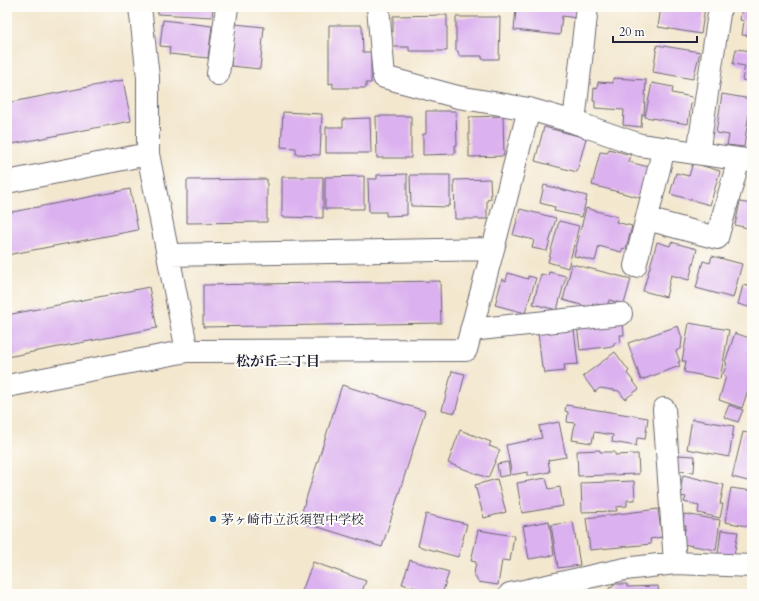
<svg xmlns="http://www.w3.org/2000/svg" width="759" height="601" viewBox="0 0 759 601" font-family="Cardo,'Noto Serif JP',serif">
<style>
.building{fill:#dbb1ef}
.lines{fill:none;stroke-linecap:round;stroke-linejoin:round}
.minor-casing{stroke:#6b676e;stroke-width:24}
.minor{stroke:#fff;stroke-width:22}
.poi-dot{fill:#1f6fb2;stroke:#fdfcf7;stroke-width:1.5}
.labels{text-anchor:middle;stroke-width:4;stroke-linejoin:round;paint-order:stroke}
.poi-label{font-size:13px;fill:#22223b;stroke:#fdfcf7;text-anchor:start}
.neighbourhood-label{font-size:14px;font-weight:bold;fill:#22223b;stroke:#fdfcf7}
</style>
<rect width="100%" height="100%" fill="#fdfcf7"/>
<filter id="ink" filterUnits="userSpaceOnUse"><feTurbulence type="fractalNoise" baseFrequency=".025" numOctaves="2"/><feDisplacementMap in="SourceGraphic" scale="8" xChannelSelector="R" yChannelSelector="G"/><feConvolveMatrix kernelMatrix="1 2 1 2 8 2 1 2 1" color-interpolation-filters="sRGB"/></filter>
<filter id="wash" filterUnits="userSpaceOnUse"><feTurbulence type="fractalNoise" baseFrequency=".012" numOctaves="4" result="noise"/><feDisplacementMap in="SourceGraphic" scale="16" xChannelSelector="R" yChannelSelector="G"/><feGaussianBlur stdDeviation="0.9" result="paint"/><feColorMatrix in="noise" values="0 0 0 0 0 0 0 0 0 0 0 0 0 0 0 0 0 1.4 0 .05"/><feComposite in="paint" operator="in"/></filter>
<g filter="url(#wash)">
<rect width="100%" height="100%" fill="#f3e7ce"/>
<g id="blocks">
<path class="building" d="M158,7H213L212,17L158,14Z
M518,7H577L576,18L562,16L560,35L514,30L516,9H518Z
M661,7H705L701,34L658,27Z
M742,8L752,10V36L742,35L744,21L740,20Z
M447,15V51H409V47H391L390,32H393V16Z
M456,17H500L499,59H482V56H459L458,51H456Z
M163,20L212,26L208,58L169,54L170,47L160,46Z
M235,24L264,27L260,69L231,66Z
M329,25H362L363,52H371V83H366V88H333V83L329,84Z
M657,45L700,52L693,79L653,72Z
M736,49L752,51V82L742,80L745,66L733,64Z
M613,78L646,80L644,115L642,114L641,127L623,125L624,110L595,108V101H593L594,88L597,89L598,82L613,83Z
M123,80L131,121L7,145V103Z
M652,83L673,87L672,93L692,97L688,124L645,117Z
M722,94L751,99L744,147L727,145L729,135L716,133Z
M426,111H456L457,145H455V154L423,155V134H426Z
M283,112L322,114L320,155L296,154V148L281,147Z
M376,116H411V158H377Z
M503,116L504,156L469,157V117Z
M370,118L371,153H326V127H343V119Z
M544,127L586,138L577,172L535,161Z
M609,149L631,155L629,162L649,167L641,198L592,185L600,152L607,153Z
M693,163L720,171L710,205L670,194L676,173L689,176Z
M407,174V215L386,216V212H369L368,179H377V175Z
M410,175H450V205H448V207L411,206Z
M364,176V209H325V177Z
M282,177H323V218L282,217Z
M267,179V222L187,223V180Z
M490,179L491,199L487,200V219H455L454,180Z
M544,185L587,196L582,217L554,211L555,207L540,203Z
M130,189L138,230L7,255V213Z
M740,202L752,204V229L735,225Z
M586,208L618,217L616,222L632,226L626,249L623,248L621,252L599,246L595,261L574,256Z
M520,209L556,218L547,251L532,248L534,240L513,235Z
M559,221L579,226L568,268L548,262Z
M657,242L670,246L671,242L697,249L689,280L671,275L666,297L643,291Z
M712,256L742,264L733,298L696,288L703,261L710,263Z
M572,264L631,279L624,304L609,300L607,307L593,303L592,308L563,300Z
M549,272L566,276L557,310L533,304L541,274L548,276Z
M508,273L528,279V276L536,278L525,313L495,305L502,279L506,281Z
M440,281L441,323L203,327V285Z
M743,285L752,287V308L738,304Z
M149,287L157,328L7,357V315Z
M623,320L624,335H620L621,342L614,343V346L580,350L577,324Z
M689,323L729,330L720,379L684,372L686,361H682Z
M678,326L682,338L681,348L676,351L680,362H678L680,366L641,380L628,343Z
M574,329L578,364L564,365L565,371L545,373L544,368H542L538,332Z
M735,333L752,339V378L742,408L719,400L726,376L723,374L727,363L725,362Z
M615,352L629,371L627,373L639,389L625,399L619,391L600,388L595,392L583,376Z
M452,371L465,374L455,413L442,410Z
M342,385L425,411L382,547L299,521Z
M566,405L648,418L645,439L637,438L636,446L612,442L613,435L594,432L592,443L572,440L575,423L567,422L568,412L565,411Z
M729,405L743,410L738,422L724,417Z
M692,419L734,426L729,457L687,449Z
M559,422L566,457L548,460L550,472L527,476V472L512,475L506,445L542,438L539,426Z
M460,430L491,442L489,446L500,450L488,478L448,463Z
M743,432L752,434V482L732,477Z
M600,450V452H615V455L638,454L639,474L578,476L577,451Z
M678,455L695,456L694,472L677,471Z
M508,462L510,475L499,477L497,464Z
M683,475L724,485L720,504H723L720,518L698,513L699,506L684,502L686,497L679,496Z
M546,478L549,489L560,487L563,506L522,513L517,483Z
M497,479L506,512L484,518L475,485Z
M634,481L635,500H627V506L616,507L617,511L582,512L581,483Z
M731,488L752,491V527L725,522Z
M658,509L662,537L650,539L651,544L590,550L586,518Z
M426,514L467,524L458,557L418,546Z
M684,514L720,520L716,550L682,544L686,525H683Z
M549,521L554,555L529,559L523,526Z
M573,522L580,565L558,568L551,525Z
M478,530L514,536L510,561L502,560L498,585L478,582L474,574L476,562L471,561Z
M721,530L738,532L734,556L718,554Z
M410,560L449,572L442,594H419L415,593L416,588L402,584Z
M313,562L366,581L361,594H311L302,591Z
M613,584H627V587L658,586L659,594H610L609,588L613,587Z"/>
</g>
</g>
<g filter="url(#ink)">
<use href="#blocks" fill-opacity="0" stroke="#6b676e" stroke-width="1"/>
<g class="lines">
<g class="minor-casing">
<path id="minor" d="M140,7L148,77V154L187,351
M378,7L384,77L458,97L529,109L574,122L640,145L752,161
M218,74L227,7
M574,122L587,7
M698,153L720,7
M7,182L148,154
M647,219L717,238L739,159
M493,249L529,109
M635,266L664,148
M471,330L621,314
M7,386L187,351L466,350L493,249L168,255
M664,409L675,563
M510,594L625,569L675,563L752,566"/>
</g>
<use href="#minor" class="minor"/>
</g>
</g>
<circle class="poi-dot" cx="213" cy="519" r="4"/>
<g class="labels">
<g class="poi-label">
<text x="221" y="524">茅ヶ崎市立浜須賀中学校</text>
</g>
<g class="neighbourhood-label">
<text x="278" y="366">松が丘二丁目</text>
</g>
</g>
<rect width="759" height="601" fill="none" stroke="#fdfcf7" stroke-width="24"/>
<path d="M613 36v6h84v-6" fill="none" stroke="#22223b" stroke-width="2"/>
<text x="619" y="36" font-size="12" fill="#22223b" stroke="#fdfcf7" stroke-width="3" paint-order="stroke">20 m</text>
</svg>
